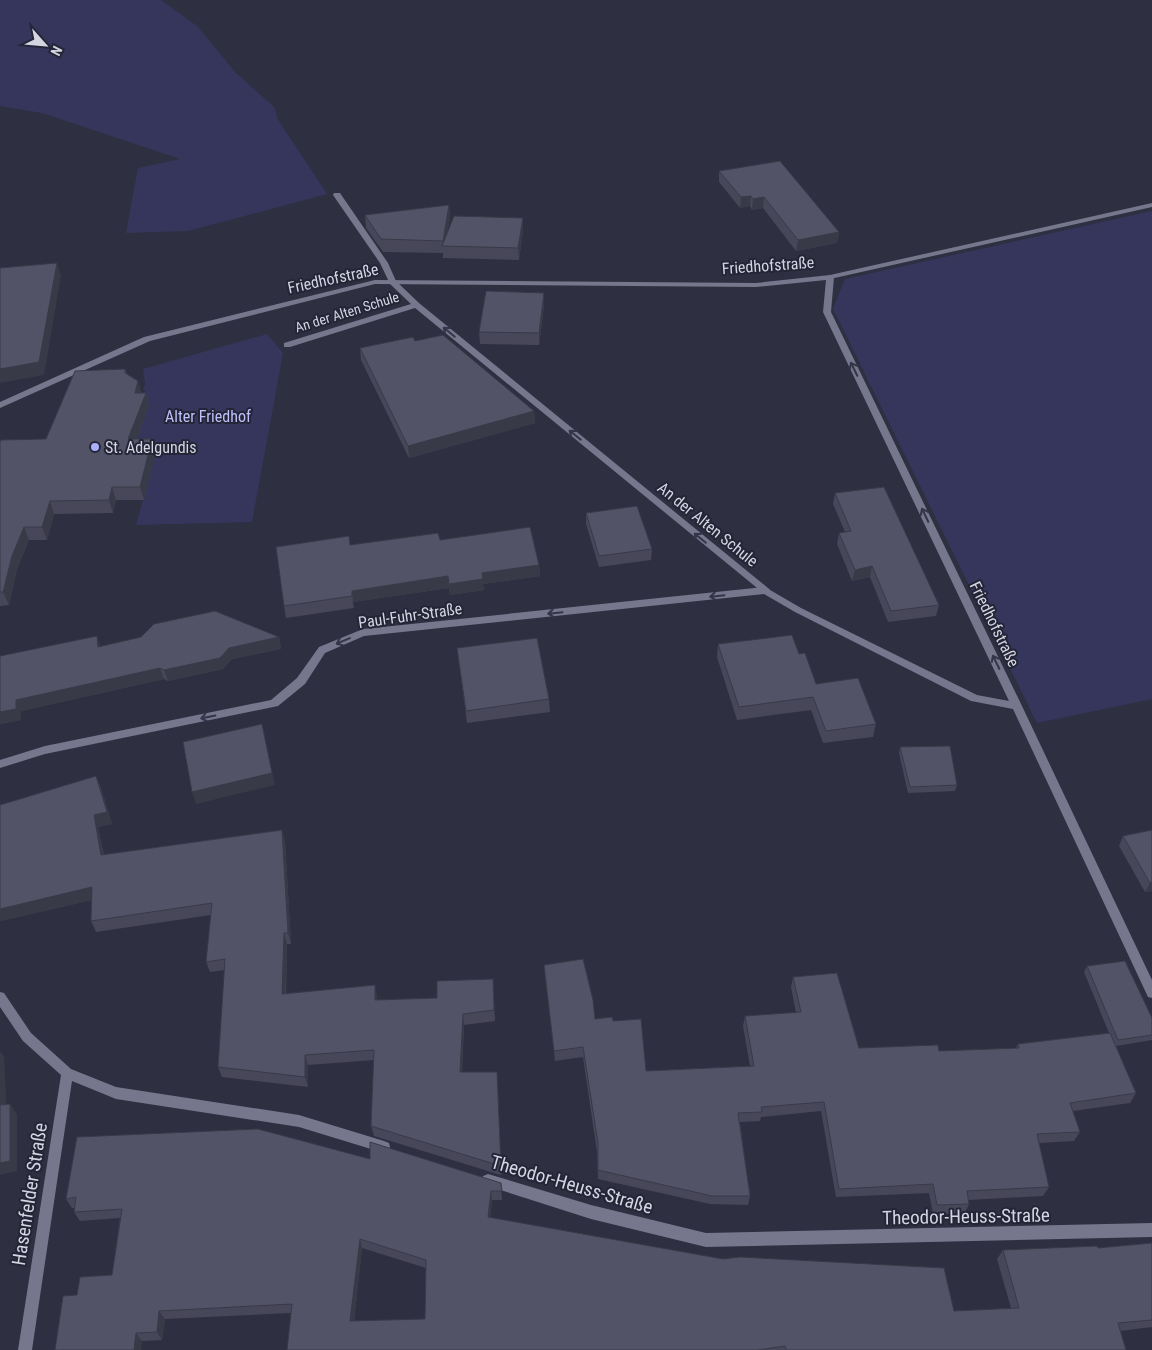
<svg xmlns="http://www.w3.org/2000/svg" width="1152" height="1350" viewBox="0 0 1152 1350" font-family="'Roboto Condensed',sans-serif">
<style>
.green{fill:#36365d}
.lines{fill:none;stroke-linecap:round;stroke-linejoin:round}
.service{fill:#76778c;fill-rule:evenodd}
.minor{fill:#76778c;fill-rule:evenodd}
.wall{fill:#474759;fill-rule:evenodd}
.shaded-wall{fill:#393a48}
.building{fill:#525367;stroke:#393a48;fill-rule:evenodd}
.oneway{stroke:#343548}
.poi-dot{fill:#acaffb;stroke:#242537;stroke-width:2}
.labels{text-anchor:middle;stroke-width:4;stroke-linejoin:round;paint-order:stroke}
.far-street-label{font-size:14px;fill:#d4d5e1;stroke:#242537}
.street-label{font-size:16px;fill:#d4d5e1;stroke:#242537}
.park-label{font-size:16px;fill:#bdc0f9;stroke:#242537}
.poi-label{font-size:16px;fill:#d4d5e1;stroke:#242537;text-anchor:start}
.near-street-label{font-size:19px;fill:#d4d5e1;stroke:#242537}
</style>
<rect width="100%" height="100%" fill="#2e2f41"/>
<path class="green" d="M0,0H161L197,26L235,72L275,108L277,118L327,194L188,231L126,233L138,168L180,159L42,113L0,106Z
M1152,211V699L1037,723L833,309L845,279Z
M267,334L283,353L252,522L136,525L156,452L131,443L142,393L146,391L143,389L145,384L143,369Z"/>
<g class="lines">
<path class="service" d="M334,193H340L388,263L396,281L419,303L768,588L770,590L768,592H762L415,308L290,347H284V343L411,304L390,284L380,263L333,195Z
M1152,203V207L830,279L826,277L830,275Z"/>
<path class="minor" d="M830,275L834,277L831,312L1022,706L1152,980V998L1148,997L1013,709L971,701L795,612L764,594L364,636L325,653L305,684L278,706L45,754L0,768V760L45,746L271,700L297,678L319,647L363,629L765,587L801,608L977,695L1009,701L823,312L826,280L756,287L375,284L150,341L0,408V402L144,337L375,280L756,283Z
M0,992L4,993L31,1033L71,1069L116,1087L299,1115L384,1141L389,1143L390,1147L389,1151L384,1153L299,1127L116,1099L72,1081L32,1350H18L61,1075L23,1041L0,1007Z
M488,1174L591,1205L706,1233L1152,1223V1237L706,1247L591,1219L488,1186L483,1184L482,1180L483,1176Z"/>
</g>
<path class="wall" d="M719,171L839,232L837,243L796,251L763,208L752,210L750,206L740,208L719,182Z
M449,205L450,218L447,232L523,218V230L519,260L443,258V253L383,252L366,228L365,215Z
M544,305L539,345L480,344L479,332Z
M360,348L534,411L535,423L409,458L361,360Z
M125,369L127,374L138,381L141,393H146L149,406L137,439L156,451L144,500H116L113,513L54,514L47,540H29L17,569L9,605L0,606V442L46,439Z
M835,493L939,605L936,616L888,622L870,577L852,581L837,544L839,533L845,532L833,504Z
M586,513L652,549L651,560L599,567L586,524Z
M440,540L539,565L540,576L483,584L484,590L450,595L449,588L353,602L354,608L286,618L284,606L350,545Z
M279,637L281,649L232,659L223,669L168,681L164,679L21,711V720L0,724L101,646Z
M718,644L799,654L816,684L876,724L873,737L823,743L811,710L737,720L717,657Z
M457,648L549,699L550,712L467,723Z
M900,747L957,785L955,791L908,793L899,753Z
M96,776L101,788L112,824L98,827L104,855L282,830L285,841L291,944H287L286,993L377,996V1000L437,998L493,979L495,1021L464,1025L462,1072H497L501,1175L374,1136L371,1126L374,1060L308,1065V1087L222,1077L218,1067L225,970L210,972L206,962L211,915L96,932L91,921L92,900L0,921V805Z
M1152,830V891L1145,892L1119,846L1123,836Z
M544,965L595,1019L613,1021L646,1071L750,1066L743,1026L745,1016L796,1013L791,987L793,977L859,1048L939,1051L1016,1048L1018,1044L1109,1033L1084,972L1087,966L1152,1018V1040L1116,1046L1136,1093L1130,1103L1073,1111L1080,1132L1074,1141L1039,1143L1049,1187L1043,1196L968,1200L969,1204L965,1213L933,1214L929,1193L836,1197L821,1111L761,1117L760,1121L740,1122L750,1196L748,1205L710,1204L598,1179L597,1152L583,1057L555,1061L545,975Z
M77,1137L370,1159L501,1183L502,1200H492L490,1218L954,1311L1011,1308L997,1259L1003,1250L1098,1248L1152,1243V1327L1120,1331L1126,1350H287L291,1313L165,1319L162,1340L142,1341L77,1295L112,1275L120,1218L80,1221L74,1212L75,1208H72L66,1199ZM362,1248L426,1268L425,1319L354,1321Z"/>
<path class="shaded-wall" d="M751,196L750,206L740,208L741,197Z
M764,197L763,208L752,210L753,199Z
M449,205L450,218L445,246H444L443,241Z
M523,218V230L519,260L518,248Z
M839,232L837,243L796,251L798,240Z
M57,263L61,276L44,375L0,383V369Z
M544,293V305L539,345V333Z
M138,381L142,394L135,393Z
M146,393L149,406L132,452L128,439Z
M534,411L535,423L409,458L408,446Z
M152,439L156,451L144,500L140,487Z
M112,487L116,500L113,513L109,500Z
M50,501L54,514L47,540L42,527Z
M24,527L29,540L17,569L9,605L3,592L12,556Z
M539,565L540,576L483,584L484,590L450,595L449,584L482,573Z
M872,566L870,577L852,581L855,570Z
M448,576L449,588L353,602L352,591Z
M97,636L101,647H98Z
M279,637L281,649L232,659L223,669L168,681L164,670L229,648Z
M160,668L164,679L21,711V720L0,724V712L16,700Z
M262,724L275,785L196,804L192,792Z
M96,776L101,788L112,824L98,827L106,867L101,855L94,815Z
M282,830L285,841L291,944L288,933Z
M1152,882V891L1145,892L1150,883Z
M92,887L97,899L0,921V909Z
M284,933L287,944L285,1004L282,994Z
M375,985L377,996V1011L375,1000Z
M463,1014L464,1025L461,1082L460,1072Z
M0,1051L4,1056L7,1116L0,1106Z
M305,1055L308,1065V1087L305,1077Z
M10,1104L17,1114V1171L0,1175V1163Z
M491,1191L492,1200L489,1227L488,1217Z
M360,1239L362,1248L353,1329L350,1321Z
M159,1311L165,1319L162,1340L157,1332Z
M136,1333L142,1341L141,1350H134Z"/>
<path class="building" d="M780,161L839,232L798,240L764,197L753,199L751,196L741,197L719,171Z
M449,205L443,241L381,239L365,215Z
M454,216L523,218L518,248L442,246Z
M57,263L39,362L0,369V268Z
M486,291L544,293L539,333L479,332Z
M443,335L534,411L408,446L360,348L413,337L415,341Z
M125,369V373L138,381L135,393H146L128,439H152L140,487H112L109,500L50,501L42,527H24L12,556L3,592H0V442L1,440L46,439L75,371Z
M884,487L939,605L891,611L872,566L855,570L839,533L851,531L835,493Z
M637,506L652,549L599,556L586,513Z
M530,527L539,565L482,573L483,579L449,584L448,576L352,591V596L284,606L276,547L349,536L350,545L438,533L440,540Z
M215,611L279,637L229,648L220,658L164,670L160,668L16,700V709L0,712V656L97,636L98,647L141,637L154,624Z
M792,635L799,654L805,653L816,684L858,678L876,724L826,731L813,697L739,707L718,644Z
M537,638L549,699L466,711L457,648Z
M262,724L272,773L192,792L183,742Z
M950,746L957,785L910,787L900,747Z
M96,776L107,812L94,815L101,855L282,830L288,933H284L282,994L375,985V1000L437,998V981L493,979L494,1010L463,1014L460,1072H497L501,1166L371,1126L374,1050L305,1055V1077L218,1067L225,959L206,962L212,903L91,921L92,887L0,909V805Z
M1152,830V882L1150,883L1123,836Z
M583,959L593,1000L595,1019L612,1017L613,1021L641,1019L646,1071L754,1066L745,1016L801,1012L793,977L837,973L859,1048L938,1045L939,1051L1019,1048L1018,1044L1110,1033L1136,1093L1070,1103L1080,1132L1037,1134L1049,1187L967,1191L969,1204L937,1205L933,1184L839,1189L824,1102L761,1107L762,1112L738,1113L750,1196H712L598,1170V1143L583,1047L554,1051L544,965Z
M1125,961L1152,1018V1035L1118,1040L1087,966Z
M10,1104V1161L0,1163V1105Z
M258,1129L370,1159V1142L501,1183L502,1191H491L488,1217L723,1259L740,1257L944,1268L954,1311L1019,1308L1003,1250L1097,1246L1098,1248L1152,1243V1320L1118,1323L1126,1350H786L785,1346L758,1350H287L292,1304L159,1311L157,1332L136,1333L134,1350H55L63,1296L77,1295L80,1277L112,1275L122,1209L74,1212L76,1197L66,1199L77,1137ZM360,1239L426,1260L425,1319L350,1321Z"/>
<defs><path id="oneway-shaft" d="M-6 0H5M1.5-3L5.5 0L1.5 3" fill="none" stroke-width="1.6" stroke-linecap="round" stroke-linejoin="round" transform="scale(1.25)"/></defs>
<g class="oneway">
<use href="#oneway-shaft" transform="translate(449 332) rotate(-141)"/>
<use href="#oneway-shaft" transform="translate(854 369) rotate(-116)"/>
<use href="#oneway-shaft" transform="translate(575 435) rotate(-141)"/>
<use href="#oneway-shaft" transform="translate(925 515) rotate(-116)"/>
<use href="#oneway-shaft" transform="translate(700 538) rotate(-141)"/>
<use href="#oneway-shaft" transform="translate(717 596) rotate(174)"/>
<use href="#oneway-shaft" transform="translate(555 613) rotate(174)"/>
<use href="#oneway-shaft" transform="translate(343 641) rotate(157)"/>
<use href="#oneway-shaft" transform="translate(996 662) rotate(-116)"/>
<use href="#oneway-shaft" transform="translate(208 717) rotate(169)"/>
</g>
<circle class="poi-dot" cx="95" cy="447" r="5"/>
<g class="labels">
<g class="far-street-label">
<text transform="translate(347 312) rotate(-17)" y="5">An der Alten Schule</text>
</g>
<g class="street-label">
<text transform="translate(768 265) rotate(-4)" y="6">Friedhofstraße</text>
<text transform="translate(333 278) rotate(-12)" y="6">Friedhofstraße</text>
<text transform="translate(708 524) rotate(39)" y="6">An der Alten Schule</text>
<text transform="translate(410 615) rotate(-8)" y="6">Paul-Fuhr-Straße</text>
<text transform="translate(995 624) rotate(64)" y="6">Friedhofstraße</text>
</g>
<g class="park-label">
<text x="208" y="422">Alter Friedhof</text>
</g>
<g class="poi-label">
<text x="105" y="453">St. Adelgundis</text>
</g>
<g class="near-street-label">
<text transform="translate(572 1184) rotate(16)" y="7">Theodor-Heuss-Straße</text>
<text transform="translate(29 1194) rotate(-81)" y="7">Hasenfelder Straße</text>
<text transform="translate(966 1216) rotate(-1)" y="7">Theodor-Heuss-Straße</text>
</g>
</g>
<g transform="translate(45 45) rotate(117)" stroke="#242537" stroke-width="4" paint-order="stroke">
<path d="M0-4L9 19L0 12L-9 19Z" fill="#d4d5e1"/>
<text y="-8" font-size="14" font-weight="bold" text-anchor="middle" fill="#d4d5e1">N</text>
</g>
</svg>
